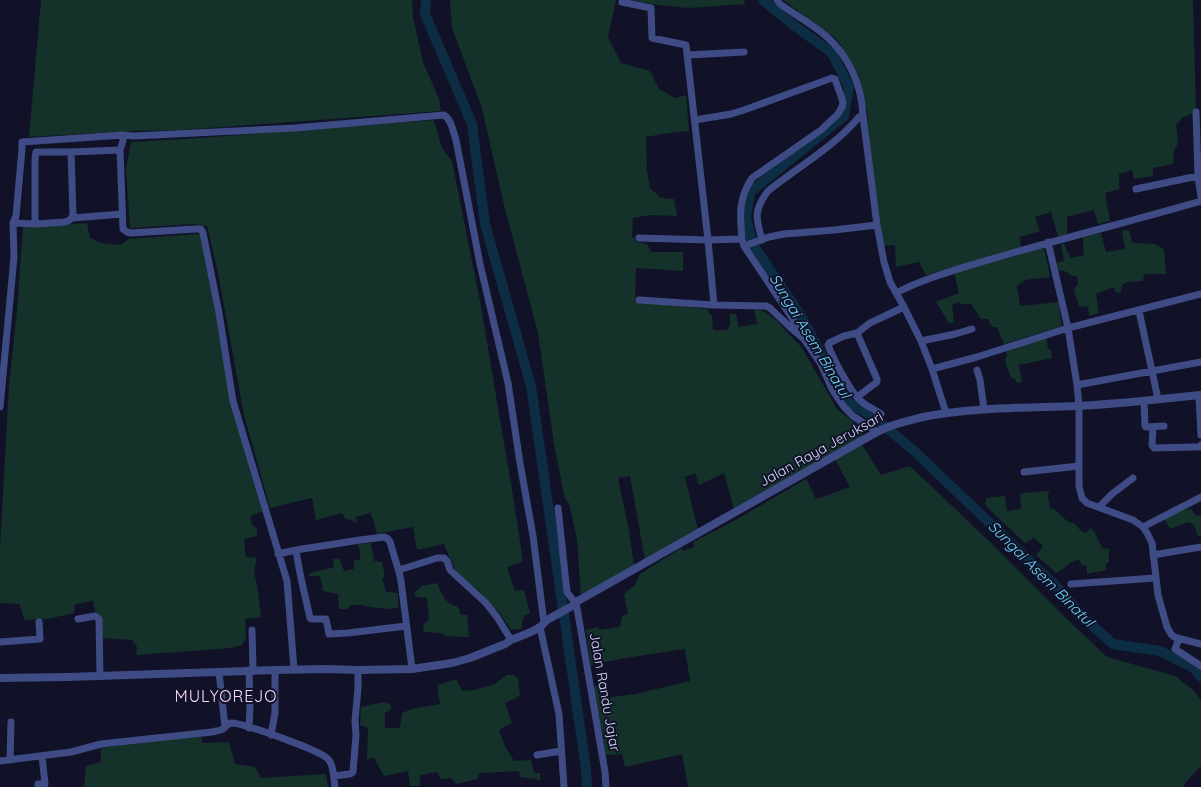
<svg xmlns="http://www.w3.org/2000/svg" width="1201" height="787" viewBox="0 0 1201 787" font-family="Quicksand,sans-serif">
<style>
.green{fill:#14322a}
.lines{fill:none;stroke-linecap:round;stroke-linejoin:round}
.river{stroke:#0d2d45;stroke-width:10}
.minor{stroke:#3e4b85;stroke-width:7}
.tertiary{stroke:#3e4b85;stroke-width:8}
.labels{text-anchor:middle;stroke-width:4;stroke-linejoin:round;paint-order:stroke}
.street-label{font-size:14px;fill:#d9ddfe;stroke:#111228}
.water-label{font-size:15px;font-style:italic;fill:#6cd6f9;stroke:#111228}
.quarter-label{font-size:16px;letter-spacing:1px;fill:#fedbf8;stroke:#111228}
</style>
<rect width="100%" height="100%" fill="#111228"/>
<path class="green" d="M41,0H412L413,17L423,62L439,99L441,111L181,130L135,131L29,137Z
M450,0H616L608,37L621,63L650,71L659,89L675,98L686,95L689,131L668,133L646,137L647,170L650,188L661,198L674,199L677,216L650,215L633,218L632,236L637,242L647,244L651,252H683V271L636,268L635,302L707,309L710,314L712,316L713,330H727L730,325V314H736L739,327L757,324L754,310H761L775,319L802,348L837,409L865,431L860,438L734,509L724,473L699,485L695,473L685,477L698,530L645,560L630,476L618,478L629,531L634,566L581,597L577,539L569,503L565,499L554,444L538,333L503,201L482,108L452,28Z
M631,0H744L745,4L688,8L659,5Z
M783,0H1193L1196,112L1182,118L1176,125L1178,143L1174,151L1173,164L1153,168V176L1134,179L1132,170L1119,174V189L1105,193L1110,221L1098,224L1094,210L1067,217V234L1058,236L1051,212L1035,217L1040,231L1020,237L1021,248L926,275L919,262L896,267L895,245L883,246L870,158L867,110L858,74L837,39Z
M434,120L442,148L452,161L480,301L513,496L523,561L507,567L515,591L524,590L530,613L524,616L521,629L511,630L499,612L480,592L456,572L444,544L417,550L413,527L377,534L373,519L370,513L356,517L357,523L352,520L346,519L342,513L316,520L312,498L270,508L244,415L217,268L207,226L193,224L130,228L126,170L131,142L199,138Z
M87,223L90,238L101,243L121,245L129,239L167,236L199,234L203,237L231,402L264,511L250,516L252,525L257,529V536L244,539L246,557L257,558L254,572L257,585L261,617L245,619L246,639L242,645L231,648L136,655L137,647L132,640L101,638L93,601L75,604L74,613L47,619L25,620L19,604L0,603V550L9,385L17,310L23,227Z
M1122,230H1129L1132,243L1155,244L1164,249L1166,274H1144L1143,281L1127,282L1122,285L1121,292L1116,293L1114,287L1096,294L1099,313L1089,316L1088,306L1079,307L1074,290L1078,284L1077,277L1069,275L1068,272L1058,270L1057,263L1064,261L1061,244L1064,243L1067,251L1071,258L1084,255L1083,245V237L1101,233L1106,252L1125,249Z
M1044,248L1050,277L1025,280L1017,286L1020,306L1058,302L1062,326L1004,344L997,327H992L988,319H981L971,304H962L958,302L952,305L954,323H949L936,302L959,293L954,273Z
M1046,337L1048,349L1051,350L1052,358L1019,365L1022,382L1017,383L1015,379L1011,377L1005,362L1007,354L1005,350Z
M862,445L881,475L910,466L991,543L1070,622L1107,657L1175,676L1194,691L1201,700V766L1185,783L1184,787H688L682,754L625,767L622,754L606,755L593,686L603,685L606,698L635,694L690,681L685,649L625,658L591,665L586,630L598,627L599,630L620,627L622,616L628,614L624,594L635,585L640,574L681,548L683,551L694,547L693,542L732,522L806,479L816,499L850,487L835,459Z
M1049,491L1048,496L1050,508L1055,510L1067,521L1075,524L1080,530L1085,533L1091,528L1095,533L1102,548L1109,549V562L1106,564V570L1087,574V566L1081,564L1079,559L1070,563L1064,568L1056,573L1036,555L1043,546L1034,538L1025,543L993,513L985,504L987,498L1005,496L1007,511L1021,509L1020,494L1023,493Z
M1191,509L1197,516L1201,515V536H1198L1194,525L1188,522L1170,529L1163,517L1182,510Z
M371,543L374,561L382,562L385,577L382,578L386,592L398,593V608L388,609L371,607L361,605H351L347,609H339L338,594L323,591L320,576H309L310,573L334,567L333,559L339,558L344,571L354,569V561L360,559V551L358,544Z
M437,583C442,594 445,604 458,607L461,615H467L469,637L447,636L440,633L424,632L423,625L429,620L427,598L417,597L414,594C416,590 419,590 421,586Z
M507,675H514L518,679L520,696L505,703L512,723L499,730L505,746L514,761L531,760L534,773H540V781L536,779L520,777L519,771L479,773L477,779L456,784L451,778L441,779L437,772L420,775V786H410L408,771L384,776L374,758L367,759L368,728L360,725L361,707L384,702L391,705V709L385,713V728H400L402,713L412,709L440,704L438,692V685L456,679L462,691L473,690L493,685Z
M201,736L202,743L229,742L235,764L255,767L261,778L326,774L328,787H84L86,766L101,762V748Z"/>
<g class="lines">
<path class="river" d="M426,0L425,14L472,124L485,224L531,386L586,769L587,787
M763,0L792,24L832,53L849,87L844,116L750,192L746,217L752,243L801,316L846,401L872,416L912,449L1059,589L1083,617L1113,644L1160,651L1194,668L1201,677"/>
<path class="minor" d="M777,0L780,4C795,15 812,24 826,36C849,56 862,86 863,116
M622,2L651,8L652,38L686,45L708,240L714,305
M688,55L744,52
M1196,112L1198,176L1201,197
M695,120L731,114L744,110L832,78L835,79L843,102L842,107L838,114L821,130L752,178C738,199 740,215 742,240
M1136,189L1198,176
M72,218L122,214
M13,223L35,224L65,222L70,220L73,215L71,152
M35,224V159L36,152H71L120,150
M639,238L708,240L739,239L742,240L744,246L769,237L784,234L834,230L877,225
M762,240C756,218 753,211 768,191C798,167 834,147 859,117L863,116L877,225L884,262L890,282L904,307L921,341L932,369L946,413
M1048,242L1068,328L1077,385
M744,246L792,318L801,333
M896,293C929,276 966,267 1002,256C1068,237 1135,220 1201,201
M639,300L714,305L766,306L770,308L790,327L804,339L821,364L832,389L844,407L853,416L877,432
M1139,311L1158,399
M857,333L877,379V382L857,397
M921,341L955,334L972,329
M1201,362L1077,385L1079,406V486L1082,498L1087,503L1133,520L1143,527L1147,533L1152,543L1158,595L1167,627L1171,634L1174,637L1201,644
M932,369L977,357L1068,328L1201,294
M977,370L980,380L984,409
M1199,396L1201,435
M1144,401L1145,426L1146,427L1164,426
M0,407L14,257L13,223L16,216L22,149V142L123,135
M881,414C875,409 867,407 861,401C850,392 833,358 828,345L829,343L844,336L857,333L870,323L904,307
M1153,427L1152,445L1154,448L1195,447H1199L1201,445
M1024,472L1079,466
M1099,507L1112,494L1133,478
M558,508L567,592L573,600L576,602L605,772L606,787
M1143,527L1201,497
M296,550C299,573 305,595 310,618L311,619H326L329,634L348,633L406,626
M278,554L296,550L360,540L384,537L388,539L390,542L399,572L401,581L412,669
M1153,555L1201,547
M399,570L437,558H444L447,561L450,570L486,603L497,617L511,640
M1071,584L1155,578
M78,619L95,616L99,619L100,676
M540,627L559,714L564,787
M252,630L253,670
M1179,639L1175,649L1201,666
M0,642L40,639L39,622
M294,669L287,581L233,401L219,313L203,233L201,229H195L131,233L127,232L123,229L120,150L123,141V135L134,136L295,128L444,115C452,120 453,132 456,140L480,264L508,383L520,463L533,536L544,623
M219,672L225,727
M249,728L250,707L249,670
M271,735L275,713V670
M537,755L561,751
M10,760L11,722
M0,761L71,752L101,744L212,732C215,731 218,731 221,730C225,728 227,724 231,723C243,723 323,751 329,760C334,767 334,779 335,787
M334,776L350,774L353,772L356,735L355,721L358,688V670
M38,787V784H45L42,756"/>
<path class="tertiary" d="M0,678L68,677L275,670L327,669L358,670L412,669L452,663L470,658L505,644L511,640L531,632L540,627L547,620L574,605L576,602L877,432C891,424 907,421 923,417C974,407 1026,408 1077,406C1119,404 1160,399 1201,395"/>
</g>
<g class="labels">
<g class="street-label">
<text transform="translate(821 449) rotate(-29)" y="5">Jalan Raya Jeruksari</text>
<text transform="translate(605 692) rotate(80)" y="5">Jalan Randu Jajar</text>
</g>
<g class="water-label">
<text transform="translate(810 336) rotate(59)" y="5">Sungai Asem Binatul</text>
<text transform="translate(1041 574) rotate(45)" y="5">Sungai Asem Binatul</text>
</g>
<g class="quarter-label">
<text x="226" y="702">MULYOREJO</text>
</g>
</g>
</svg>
